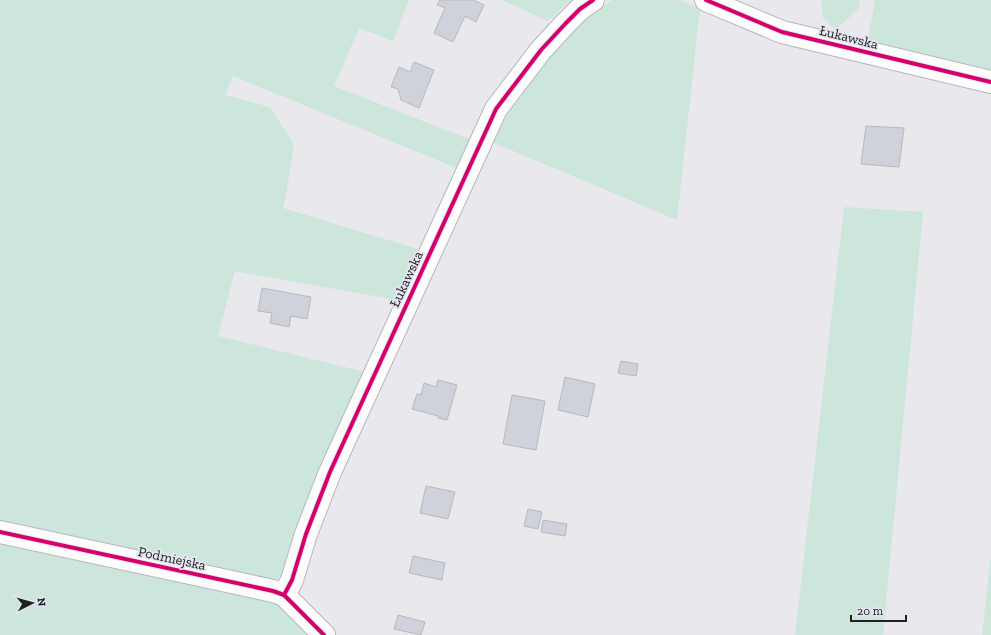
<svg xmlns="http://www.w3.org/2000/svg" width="991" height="635" viewBox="0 0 991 635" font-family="'Zilla Slab',serif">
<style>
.green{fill:#cce6db}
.building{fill:#cfd1db;stroke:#b8b9bd}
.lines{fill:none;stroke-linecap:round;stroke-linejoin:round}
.minor-casing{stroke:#b6b7bb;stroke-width:24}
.minor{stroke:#fcfcfc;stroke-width:22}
.cycleway-casing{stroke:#e5e7f0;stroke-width:6}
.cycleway{stroke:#d6006c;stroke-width:4}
.labels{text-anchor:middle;stroke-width:3.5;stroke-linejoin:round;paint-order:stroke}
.street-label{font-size:14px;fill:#202124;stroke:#e5e7f0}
</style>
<rect width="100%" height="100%" fill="#e8e8ed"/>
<path class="green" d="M0,0H409L393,41L359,28L334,86L471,140L459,169L233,76L225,95L270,107L294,145L286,195L283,208L421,250L397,300L235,271L218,336L365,372L298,547L280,576L266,591L313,635H0Z
M502,0H571L548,21Z
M612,0H679L700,9L677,220L492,142L520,93L572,29L588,16Z
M821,0H860L859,8L836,30L823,18Z
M875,0H991V73L867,44Z
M844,207L923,212L883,635H795Z
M991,555V635H982Z"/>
<path class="building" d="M440,0H473L484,5L476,22L465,16L453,42L434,33L445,8L437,5Z
M414,62L434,70L419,108L401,100L398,89L391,87L399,67L410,72Z
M866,126L904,128L899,167L861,164Z
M262,288L311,297L307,319L291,316L289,327L270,323L272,313L258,311Z
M621,361L638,364L636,376L618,373Z
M565,377L595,384L588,417L558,410Z
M438,380L457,385L447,420L438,418V416L412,409L417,394L421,395L424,383L436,387Z
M512,395L545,401L536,450L503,444Z
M426,486L455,492L448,519L420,513Z
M528,509L542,512L538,529L524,526Z
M543,520L567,524L565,536L541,532Z
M413,556L445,563L442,580L409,573Z
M398,615L425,622L421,635L394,629Z"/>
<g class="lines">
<g class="minor-casing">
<path id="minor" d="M706,0L782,32L991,82
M0,532L273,591L284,595L324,635
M284,595L292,580L306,534L330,472L496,109L541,50L566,23L580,9L593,0"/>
</g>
<use href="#minor" class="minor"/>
<g class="cycleway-casing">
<path id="cycleway" d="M706,0L782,32L991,82
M0,532L273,591L284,595L324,635
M284,595L292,580L306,534L330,472L496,109L541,50L566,23L580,9L593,0"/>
</g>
<use href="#cycleway" class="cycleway"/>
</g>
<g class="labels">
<g class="street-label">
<text transform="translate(849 37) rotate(14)" y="5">Łukawska</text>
<text transform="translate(406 279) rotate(-65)" y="5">Łukawska</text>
<text transform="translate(172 558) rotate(12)" y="5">Podmiejska</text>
</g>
</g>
<g transform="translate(32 603) rotate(84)" stroke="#e5e7f0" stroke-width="3" paint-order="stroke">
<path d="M0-3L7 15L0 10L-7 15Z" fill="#202124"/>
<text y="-6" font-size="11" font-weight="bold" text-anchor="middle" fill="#202124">N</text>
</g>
<path d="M851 615v6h55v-6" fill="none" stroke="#202124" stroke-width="2"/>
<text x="857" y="615" font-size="12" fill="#202124" stroke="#e5e7f0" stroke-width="3" paint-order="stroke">20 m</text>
</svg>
